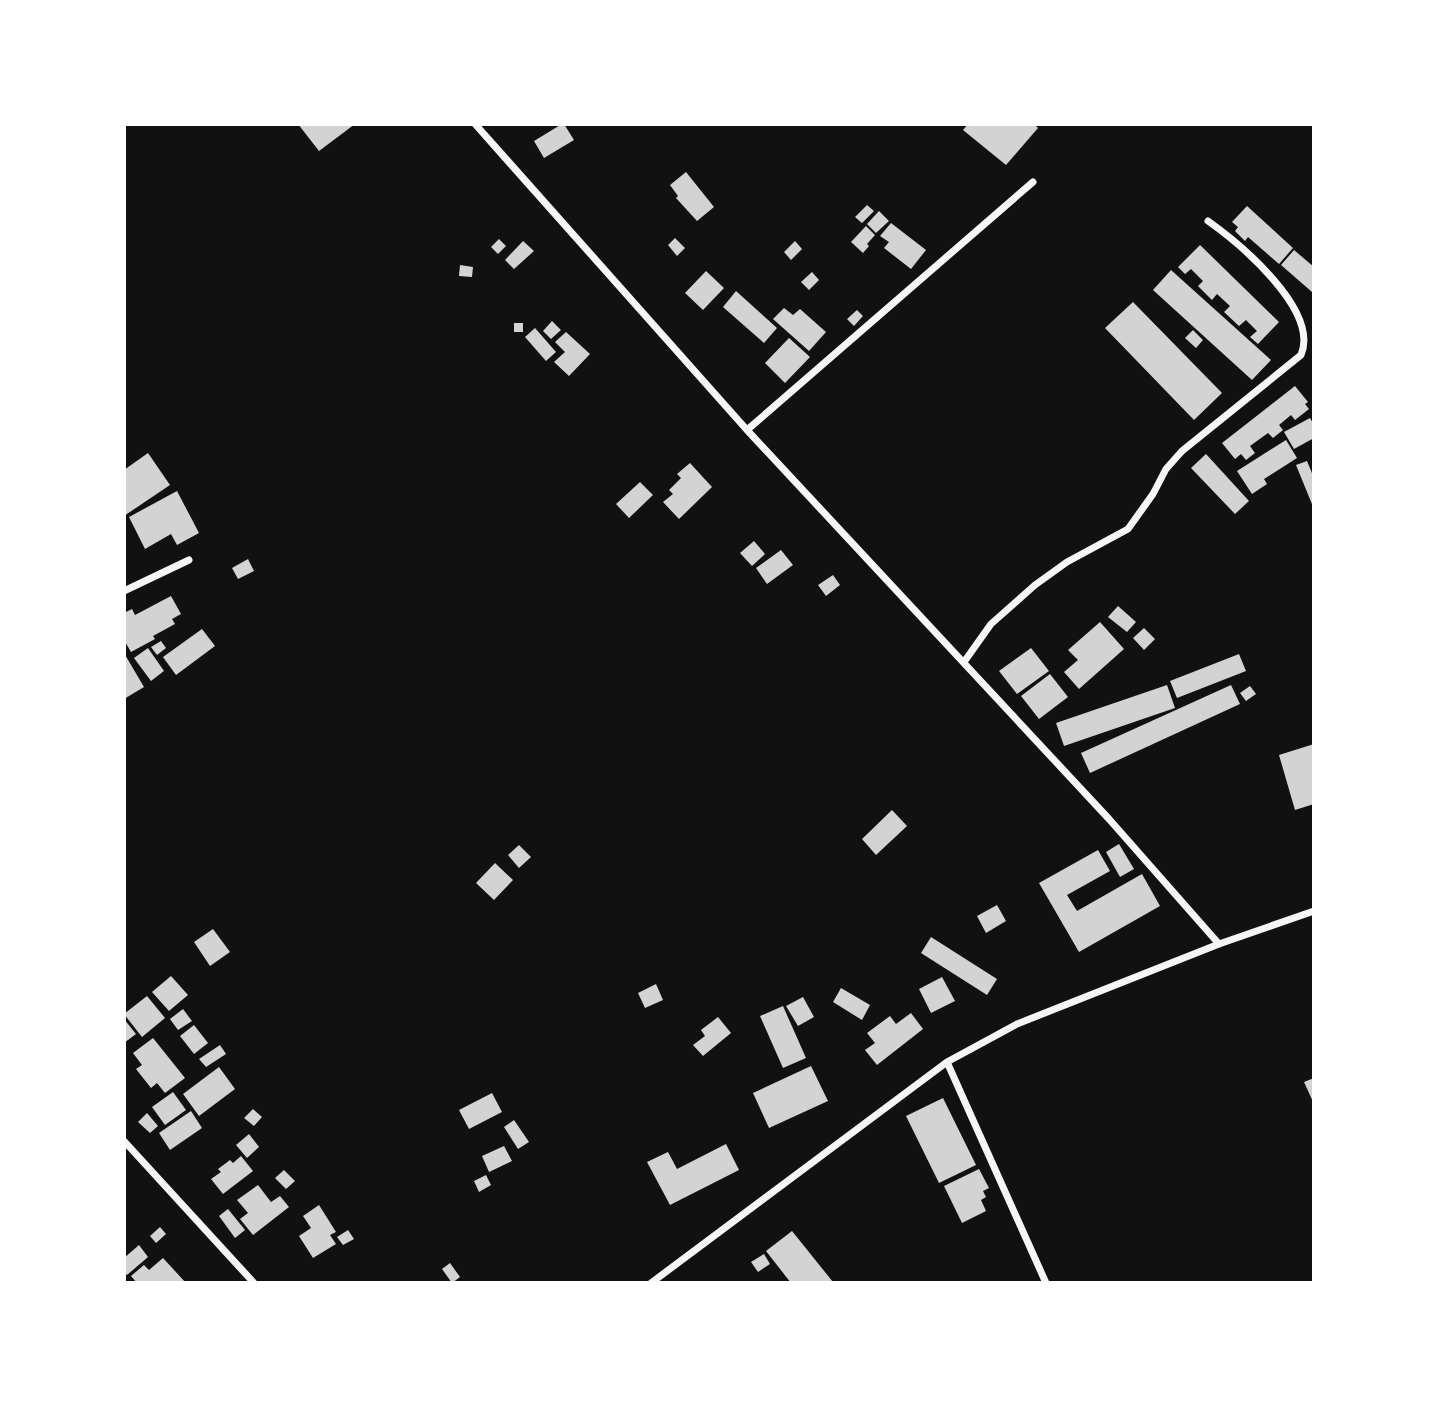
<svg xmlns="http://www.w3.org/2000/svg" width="1438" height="1407" viewBox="0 0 1438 1407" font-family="Bitter,serif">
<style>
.building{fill:#d3d3d3}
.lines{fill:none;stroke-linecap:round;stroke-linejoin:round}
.minor{stroke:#f5f5f5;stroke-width:7}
</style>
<rect width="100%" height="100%" fill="#111"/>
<path class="building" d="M298,124H355L319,151Z
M562,124H564L574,140L544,158L534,141Z
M968,124H1034L1038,128L1006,165L963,130Z
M686,172L714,207L697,221L676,198L678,196L670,185Z
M867,205L874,211L862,223L855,217Z
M1247,206L1293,248L1279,264L1248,237L1245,241L1235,231L1238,227L1232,222Z
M879,211L889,221L876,233L867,224Z
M891,223L926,250L911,269L884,248L889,242L880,236Z
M866,226L875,235L867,244L869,246L863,253L851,242Z
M675,238L685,248L677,256L668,245Z
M499,239L506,246L498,254L491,247Z
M523,241L534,251L514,269L505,260Z
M795,241L802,249L791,260L784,252Z
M1200,245L1279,322L1258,344L1250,337L1257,331L1246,320L1239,326L1224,312L1230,306L1217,294L1212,300L1198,286L1203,281L1191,269L1185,274L1178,267Z
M1294,250L1314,267L1312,292L1281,265Z
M460,265L473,267L472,277L459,276Z
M1171,270L1271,360L1252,380L1153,290Z
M706,271L724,288L703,310L685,293Z
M812,272L819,280L809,290L801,282Z
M736,291L777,328L764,343L723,307Z
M1133,302L1222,393L1194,420L1105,328Z
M784,308L793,315L800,309L826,332L809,351L773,319Z
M857,310L863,316L854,326L847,319Z
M552,321L561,330L551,339L543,331Z
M514,323H523V332H514Z
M535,328L556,352L546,361L525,337Z
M1193,330L1203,340L1196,348L1185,338Z
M566,332L590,354L569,376L554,362L565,352L555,342Z
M789,338L810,357L785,383L765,363Z
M1295,386L1308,402L1305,404L1309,409L1295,420L1291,415L1279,425L1283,430L1273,438L1268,433L1250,446L1255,453L1246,460L1241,454L1235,459L1222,443Z
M1310,418L1314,425V438L1294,449L1284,432Z
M1286,440L1297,458L1264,479L1267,484L1252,494L1237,471Z
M148,453L170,485L124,516V470Z
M1206,454L1249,501L1235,514L1191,468Z
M1307,461L1314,478V509L1296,465Z
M690,463L712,487L679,519L663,502L673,494L669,490L681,478L677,474Z
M640,482L653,495L629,518L616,504Z
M177,491L199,533L177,545L171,534L145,549L129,517Z
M754,541L765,554L752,566L740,553Z
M781,550L793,565L767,584L756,568Z
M248,559L254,571L238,579L232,568Z
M833,575L840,585L826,596L818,585Z
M171,596L181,614L172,619L175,624L153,636L155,639L131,652L124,640V613L132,609L135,615Z
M1118,606L1136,622L1127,632L1108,617Z
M1100,622L1124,649L1079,689L1064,672L1078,660L1068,650Z
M1144,628L1155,639L1144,650L1133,638Z
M202,629L215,646L176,675L163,657Z
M161,641L166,648L157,655L151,647Z
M148,648L164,671L151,681L134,658Z
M1031,648L1049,671L1017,694L999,671Z
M124,653L144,687L124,699Z
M1239,654L1246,671L1177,698L1170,681Z
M1050,674L1068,697L1039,719L1021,696Z
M1167,685L1175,708L1064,746L1056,723Z
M1231,685L1240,704L1090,773L1081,753Z
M1250,686L1256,694L1246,701L1240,693Z
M1314,744V804L1295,810L1279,755Z
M892,810L907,826L876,855L862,839Z
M1119,844L1134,869L1120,877L1106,852Z
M519,845L531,857L519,868L508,855Z
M1098,850L1110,871L1067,895L1077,911L1142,874L1160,906L1079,952L1039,883Z
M495,863L513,880L494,900L476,883Z
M997,905L1006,921L986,933L977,916Z
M213,929L230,952L210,966L194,942Z
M931,937L997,979L987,995L921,953Z
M171,976L188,995L169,1011L152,992Z
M942,977L955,1001L931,1013L919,989Z
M656,984L663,1000L645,1008L638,993Z
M841,988L870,1005L862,1020L833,1002Z
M147,996L165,1018L142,1037L124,1014Z
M803,997L814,1017L798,1026L786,1006Z
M783,1006L806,1058L783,1068L760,1016Z
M183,1009L192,1021L178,1030L170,1019Z
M911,1013L923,1029L877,1065L865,1050L875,1043L867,1033L890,1016L896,1024Z
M718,1017L731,1033L703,1056L693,1045L705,1036L701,1030Z
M124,1019L136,1034L124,1043Z
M194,1025L208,1043L194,1054L180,1036Z
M153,1038L185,1078L165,1093L157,1083L151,1088L136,1069L142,1065L133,1053Z
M220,1045L226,1054L206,1067L199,1059Z
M811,1066L828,1101L769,1128L753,1093Z
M219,1067L235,1089L199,1116L183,1094Z
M1314,1078V1104L1304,1082Z
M173,1092L186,1110L165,1125L152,1107Z
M492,1093L502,1112L469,1129L459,1110Z
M943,1098L976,1165L939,1183L906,1116Z
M253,1109L262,1117L254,1126L244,1118Z
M191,1111L202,1128L170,1150L159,1133Z
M147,1113L158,1126L150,1133L138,1122Z
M514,1120L529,1142L518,1149L504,1127Z
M249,1134L259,1147L247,1158L236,1145Z
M726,1144L739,1170L670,1205L647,1162L668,1152L677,1169Z
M504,1146L512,1161L489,1172L482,1156Z
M241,1156L253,1171L223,1194L211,1179L221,1172L218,1169L230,1160L233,1163Z
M979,1169L989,1188L983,1191L986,1197L981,1200L986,1211L962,1223L944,1186Z
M284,1170L295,1181L286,1189L275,1178Z
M486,1175L491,1185L479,1192L474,1181Z
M258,1185L271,1202L280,1196L289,1207L253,1235L240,1219L248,1213L237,1200Z
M319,1205L336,1232L330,1235L336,1244L313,1258L299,1236L311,1228L303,1216Z
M228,1209L245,1230L235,1238L219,1216Z
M160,1227L166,1234L156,1243L150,1236Z
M348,1230L354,1239L343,1245L337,1237Z
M792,1231L833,1282L831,1283H791L766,1251Z
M139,1245L148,1257L127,1275L124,1272V1258Z
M764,1254L770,1264L758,1272L751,1262Z
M163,1258L186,1283H137L131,1276L144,1265L149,1270Z
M450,1263L460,1277L452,1283L442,1269Z"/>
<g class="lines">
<path class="minor" d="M475,124L747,430L1109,819L1219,944
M747,430L1033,182
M124,591L189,560
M964,662L991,624L1035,585L1067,562L1128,529L1153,494L1166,469L1182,451L1301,355C1320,310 1239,243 1208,221
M947,1062L1046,1283
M124,1141L254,1283
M651,1283L947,1062L1017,1024L1219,944L1314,911"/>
</g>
<rect width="1438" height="1407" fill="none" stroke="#ffffff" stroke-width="252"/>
</svg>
